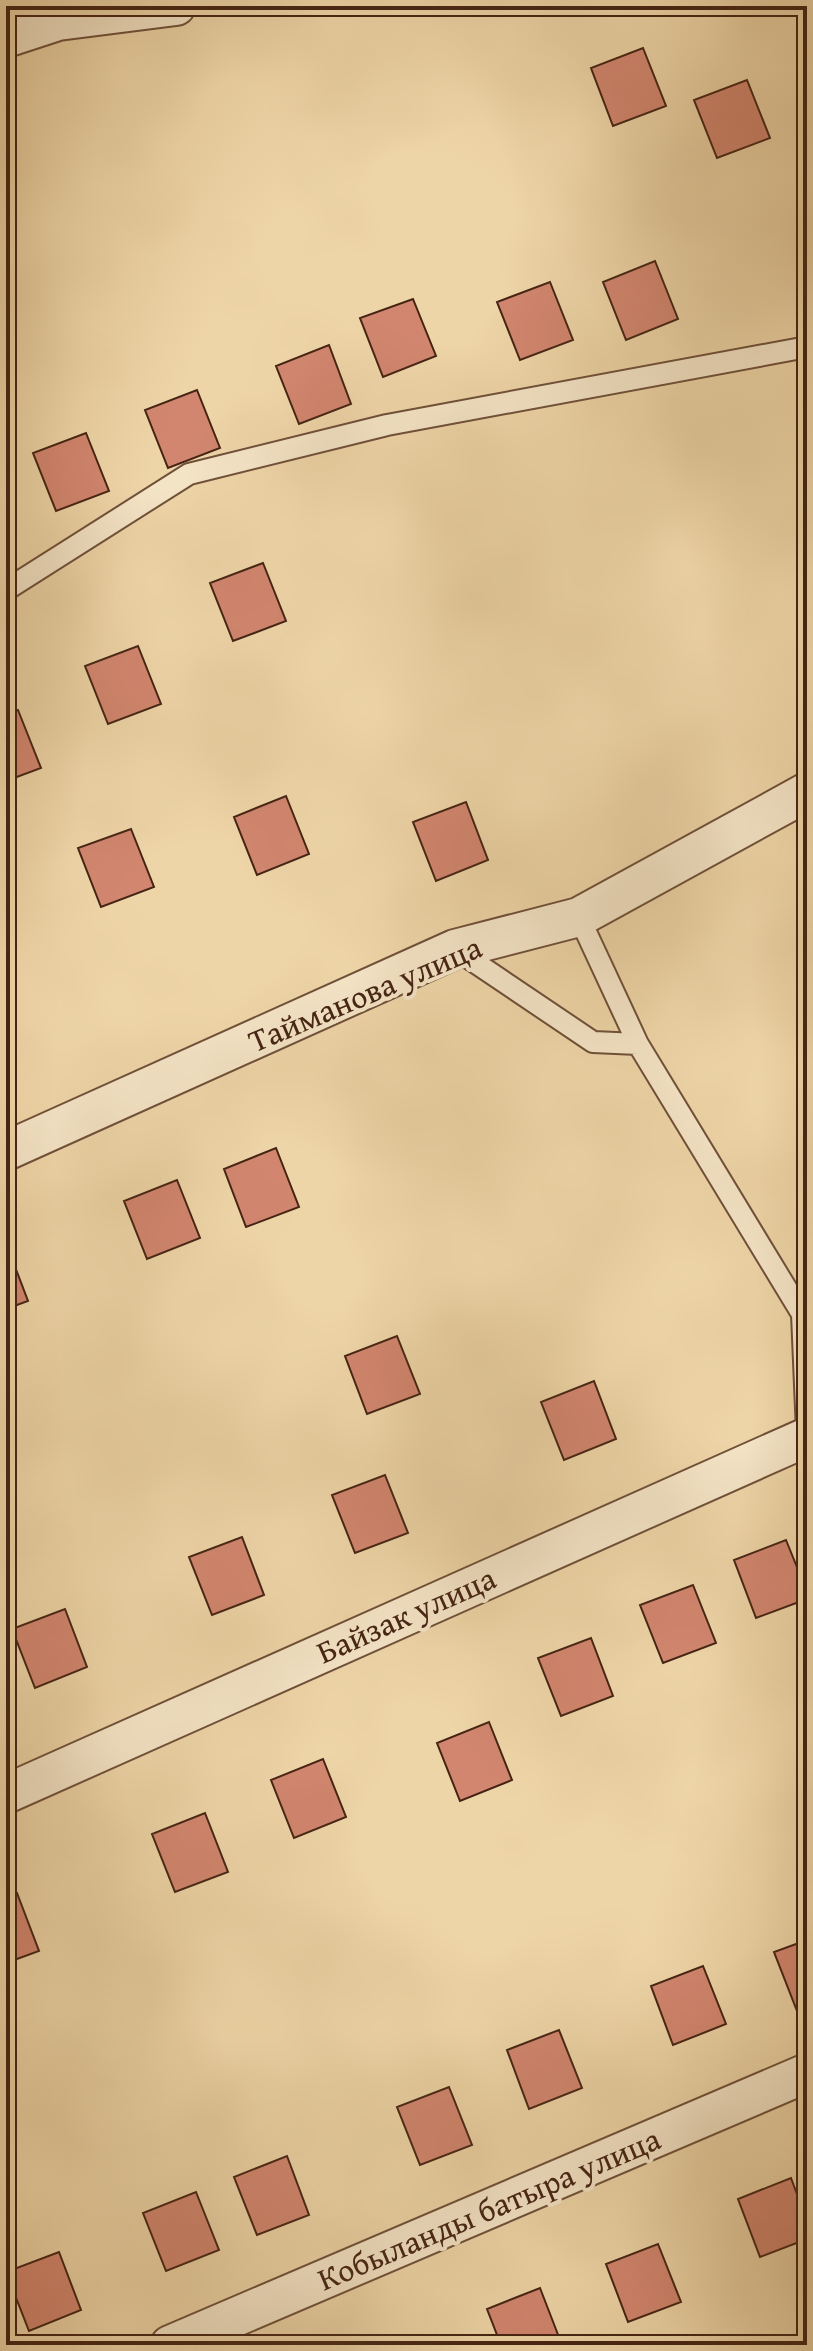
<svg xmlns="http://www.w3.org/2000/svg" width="813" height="2351" viewBox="0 0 813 2351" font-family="'Gentium Book Plus',serif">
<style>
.building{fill:#d2866f;stroke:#452414;stroke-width:2}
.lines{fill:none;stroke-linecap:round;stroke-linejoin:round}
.lane-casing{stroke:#6f5039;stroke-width:24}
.street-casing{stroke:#6f5039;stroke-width:42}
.lane{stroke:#f4e4c6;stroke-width:20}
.street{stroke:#f4e4c6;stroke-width:38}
.labels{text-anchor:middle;stroke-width:8;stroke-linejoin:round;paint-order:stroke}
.street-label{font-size:32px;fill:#452414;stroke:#f4e4c6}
</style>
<rect width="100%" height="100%" fill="#eed5a7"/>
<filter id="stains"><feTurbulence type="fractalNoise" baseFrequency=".0025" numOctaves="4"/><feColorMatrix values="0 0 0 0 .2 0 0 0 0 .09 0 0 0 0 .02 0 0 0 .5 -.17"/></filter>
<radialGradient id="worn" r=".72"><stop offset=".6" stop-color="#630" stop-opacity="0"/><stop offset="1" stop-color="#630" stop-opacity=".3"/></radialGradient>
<path class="building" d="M643,48L666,106L613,126L591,68Z
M747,80L770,138L717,158L694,100Z
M655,261L678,319L626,340L603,282Z
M550,282L573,340L520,360L497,302Z
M413,299L436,356L383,377L360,318Z
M329,345L351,404L299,424L276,366Z
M197,390L220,448L168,468L145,410Z
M86,433L109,491L56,511L33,453Z
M263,563L286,621L233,641L210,583Z
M138,646L161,704L108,724L85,666Z
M18,710L41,768L6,781V714Z
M286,796L309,854L257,875L234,817Z
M466,802L488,860L436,881L413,822Z
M131,829L154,887L101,907L78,848Z
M276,1148L299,1207L246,1227L224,1169Z
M177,1180L200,1238L147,1259L124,1201Z
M6,1243L28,1301L6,1309Z
M397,1336L420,1394L367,1414L345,1356Z
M594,1381L616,1439L564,1460L541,1402Z
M385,1475L408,1533L355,1553L332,1495Z
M242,1537L264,1595L212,1615L189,1557Z
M786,1540L807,1592V1599L756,1618L734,1560Z
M693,1585L716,1643L663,1663L640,1605Z
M65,1609L87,1667L35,1688L12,1629Z
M591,1638L613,1696L561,1716L538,1658Z
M489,1722L512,1780L460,1801L437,1743Z
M323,1759L346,1817L294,1838L271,1780Z
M205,1813L228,1872L175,1892L152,1834Z
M17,1893L39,1951L6,1963V1897Z
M807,1940V2007L797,2011L774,1952Z
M703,1966L726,2024L673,2045L651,1986Z
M559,2030L582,2088L529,2109L507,2050Z
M449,2087L472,2145L420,2165L397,2107Z
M287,2156L309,2215L257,2235L234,2177Z
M791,2178L807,2221V2239L760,2257L738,2199Z
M196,2192L219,2250L166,2271L143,2213Z
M658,2244L681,2302L628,2322L606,2264Z
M59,2252L81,2310L29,2331L6,2272Z
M540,2288L562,2345H501L487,2309Z
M436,2335L440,2345H410Z"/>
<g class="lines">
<g class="lane-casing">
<path id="lane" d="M6,590L189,474L387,425L807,347
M579,917L638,1044L802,1314L807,1432
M455,949L593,1042L638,1044"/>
</g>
<g class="street-casing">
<path id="street" d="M6,38L58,21L176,6
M6,1151L455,949L579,917L807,792
M6,1794L807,1437
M170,2345L807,2073"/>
</g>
<use href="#lane" class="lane"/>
<use href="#street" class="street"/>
</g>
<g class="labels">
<g class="street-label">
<text transform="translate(365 994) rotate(-23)" y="11">Тайманова улица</text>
<text transform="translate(406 1615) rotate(-24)" y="11">Байзак улица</text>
<text transform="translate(489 2209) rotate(-23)" y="11">Кобыланды батыра улица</text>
</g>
</g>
<rect width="813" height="2351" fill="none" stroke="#eed5a7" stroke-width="32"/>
<rect x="8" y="8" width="797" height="2335" fill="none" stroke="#452414" stroke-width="4"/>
<rect x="16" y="16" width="781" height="2319" fill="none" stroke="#452414" stroke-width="2"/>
<rect width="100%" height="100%" filter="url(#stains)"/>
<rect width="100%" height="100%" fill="url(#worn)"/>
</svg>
